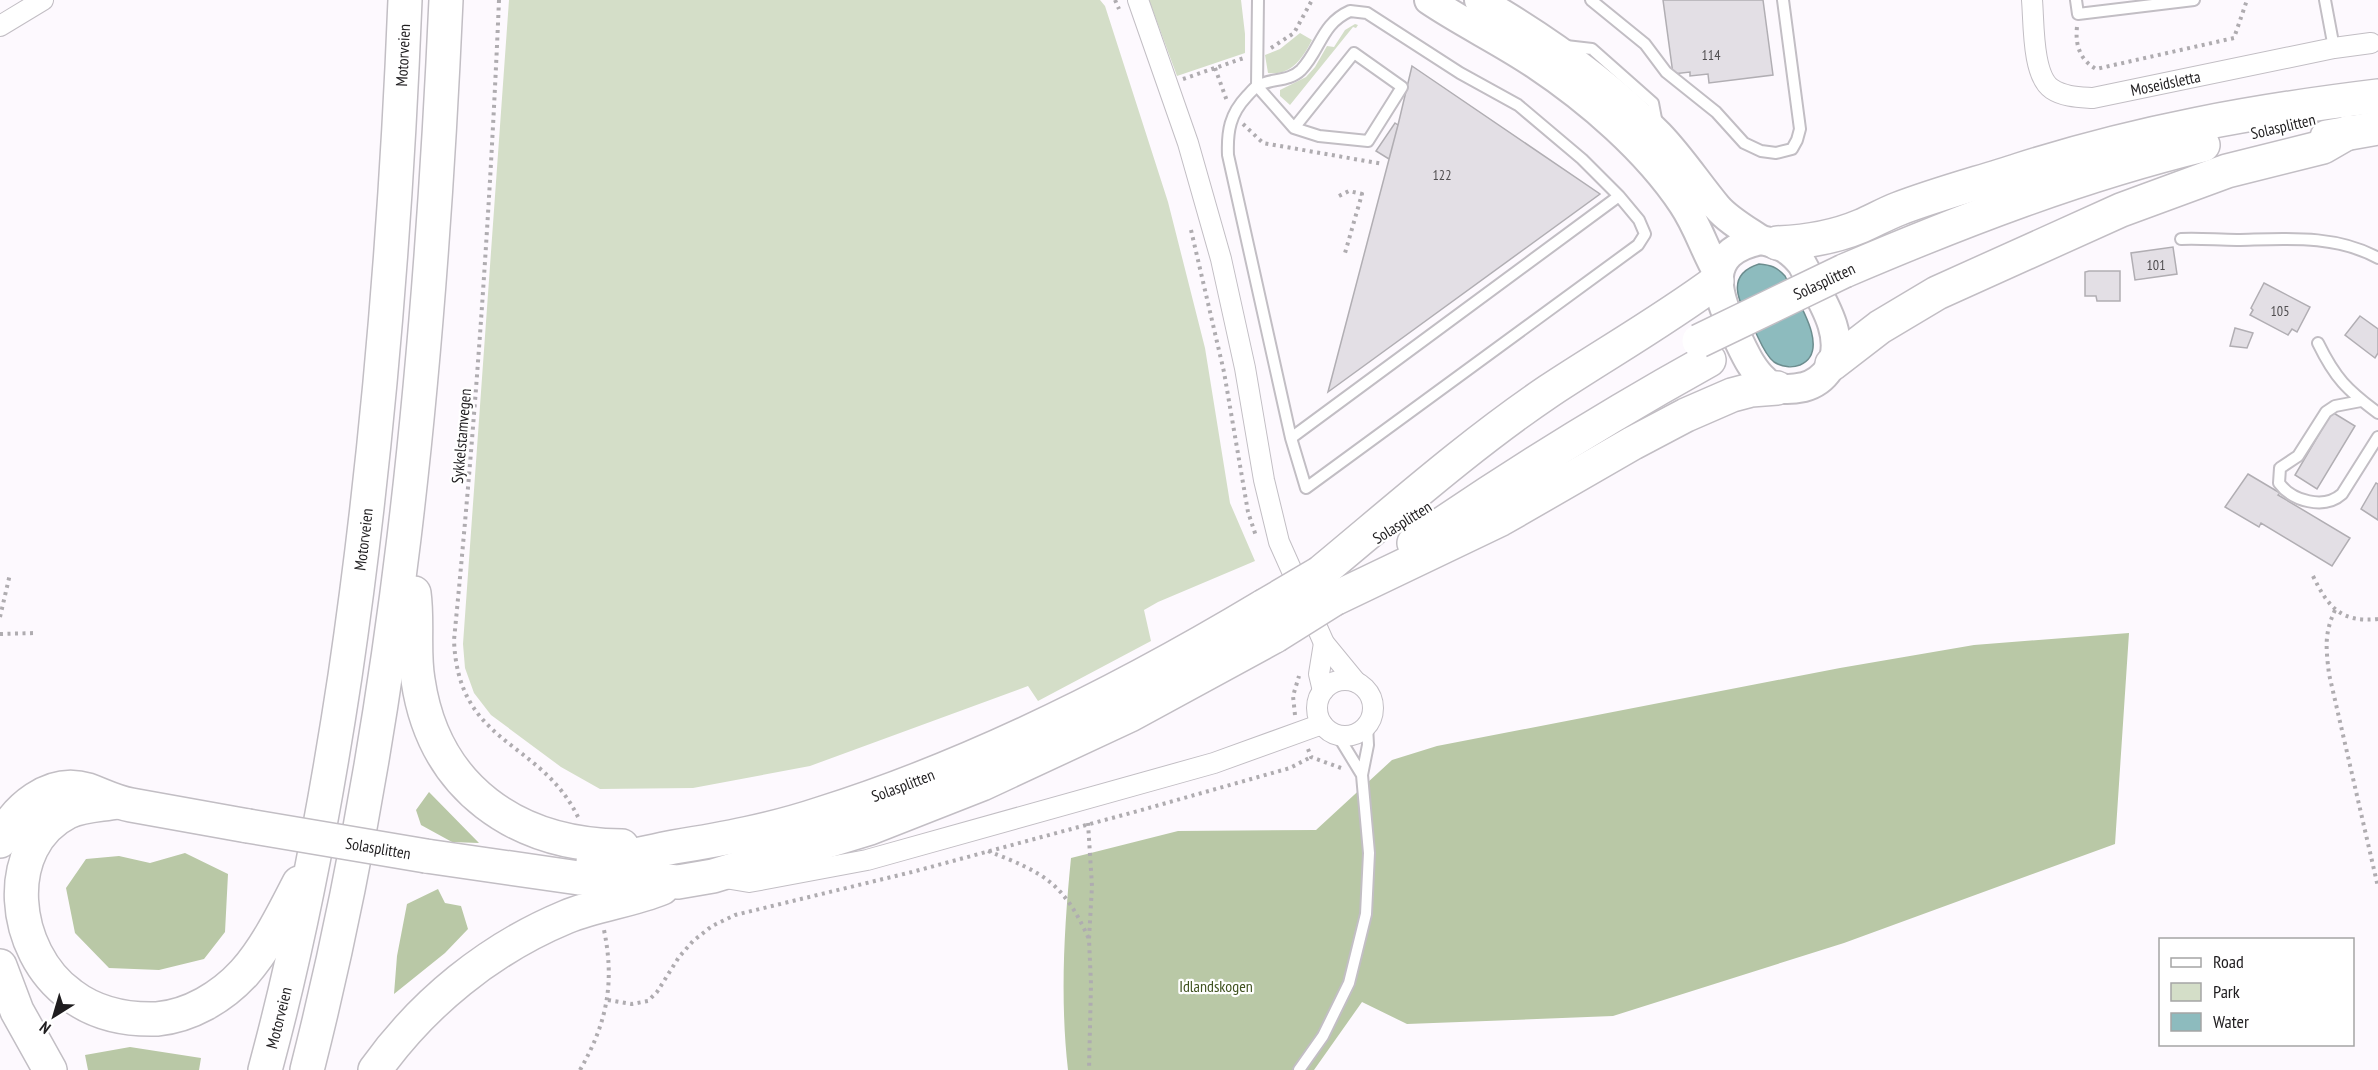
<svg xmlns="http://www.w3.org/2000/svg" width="2378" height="1070" viewBox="0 0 2378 1070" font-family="'PT Sans Narrow',sans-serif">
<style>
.green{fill:#d4dec8}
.forest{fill:#b9c8a6}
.water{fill:#8dbbbe;stroke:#6c8c8e;stroke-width:1.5}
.building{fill:#e3dfe5;stroke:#b1aeb3;stroke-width:1.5}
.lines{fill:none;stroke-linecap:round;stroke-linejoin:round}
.lane-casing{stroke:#c2bec4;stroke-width:14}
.street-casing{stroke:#c2bec4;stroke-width:22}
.secondary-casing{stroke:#c2bec4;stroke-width:32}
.highway-casing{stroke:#c2bec4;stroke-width:36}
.path{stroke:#afacb0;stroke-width:4;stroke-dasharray:3 4.5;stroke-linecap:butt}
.lane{stroke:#fff;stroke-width:10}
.street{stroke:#fff;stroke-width:20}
.secondary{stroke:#fff;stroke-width:28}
.highway{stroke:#fff;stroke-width:33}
.highway-bridge-casing{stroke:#c2bec4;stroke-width:36;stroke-linecap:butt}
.highway-bridge{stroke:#fff;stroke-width:33}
.labels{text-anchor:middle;stroke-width:4.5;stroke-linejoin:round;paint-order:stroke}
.number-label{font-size:14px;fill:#504e50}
.street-label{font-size:16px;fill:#1f1d1f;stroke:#fff}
.park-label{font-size:16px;fill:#405320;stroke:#fff}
</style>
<rect width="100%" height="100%" fill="#fdf9fe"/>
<path class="green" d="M509,0H1100L1105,6L1168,202L1205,348L1230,503L1255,561L1158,602L1144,610L1151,641L1038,701L1028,686L810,766L693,788L600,789L561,767L491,715L474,693L465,668L463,644Z
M1149,0H1241L1245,34V53L1177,76Z
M1355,24L1358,25L1356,28L1353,27L1290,105L1280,96V90L1306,77L1315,67L1327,46L1334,47L1345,30Z
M1300,33L1312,40C1303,58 1291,76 1268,73L1265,55L1280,49Z"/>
<path class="forest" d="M2129,633L2115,844L1844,943L1613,1016L1407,1024L1362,1002L1314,1070H1068C1060,1000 1064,928 1071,858L1178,831L1316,830L1392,760L1437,746L1840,668L1974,645Z
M429,792L479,843L452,842L421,825L416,810Z
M185,853L228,874L225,932L204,959L159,970L109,968L75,933L66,888L86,859L119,856L150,863Z
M438,889L445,903L461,906L468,929L445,953L394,994L397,956L407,904Z
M130,1047L201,1058L199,1070H88L85,1055Z"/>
<path class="water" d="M1759,264C1771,265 1777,267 1785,276C1795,297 1833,351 1800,365C1792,368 1782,367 1774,362C1765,355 1760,341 1755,331C1742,307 1721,276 1759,264Z"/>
<path class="building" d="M1663,0H1763L1773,75L1709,83L1708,74L1690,76V72L1673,74Z
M1412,66L1600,194L1328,392L1398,125Z
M1395,123L1398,125L1389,159L1376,151Z
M2173,247L2177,274L2135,280L2131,253Z
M2089,271H2120V301H2097L2096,296H2085V272Z
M2264,283L2310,307L2297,332L2292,329L2288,335L2250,315L2253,310L2251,308Z
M2360,316L2378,329V353L2375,358L2345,335Z
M2235,328L2253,333L2247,348L2230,346Z
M2332,412L2355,426L2317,489L2295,475Z
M2248,474L2280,493L2278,495L2350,538L2332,566L2261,523L2259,527L2225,507Z
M2376,483L2378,484V520L2361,509Z"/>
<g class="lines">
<g class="lane-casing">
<path id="lane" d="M1258,0L1257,86L1294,128
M1591,0L1645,44L1666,72L1716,112L1744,143L1761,151L1776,153L1792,149L1797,140L1800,129L1783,0
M2076,0L2078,14L2194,0
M2325,0L2334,48
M1350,11L1367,13L1460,73L1518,105L1582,159L1619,196L1639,220L1645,234L1638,245L1306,488L1291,438L1228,155C1227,131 1230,114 1247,96C1250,93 1254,88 1257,86C1271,78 1289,82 1301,70C1321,49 1321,24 1350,11Z
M1566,46L1592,49L1653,103L1657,124
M1354,53L1402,87L1368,141L1319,136L1294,128Z
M2181,239C2200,238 2218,240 2237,240C2284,239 2335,234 2378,258
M2318,343C2335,378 2347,390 2378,413
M2361,401L2335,406L2326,412L2298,456L2280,468L2279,483C2292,501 2324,510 2342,494L2378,437
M1291,438L1619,196
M1337,734L1362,775
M1299,1070L1323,1036L1349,983L1366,914L1369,853L1362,775L1368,745L1367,725"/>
</g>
<g class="street-casing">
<g id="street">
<path d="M1138,0L1188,143L1221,259L1245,368L1264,480L1279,542L1324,643L1356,682"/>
<path id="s1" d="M2032,0C2034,22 2032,76 2052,89C2064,97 2079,97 2093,98L2334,48L2371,43"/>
<path d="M0,26L43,0"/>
<circle cx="1345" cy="708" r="28"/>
<path d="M1323,691L1319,674L1324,643"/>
<path d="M725,878L749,882L867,860L1214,763L1322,724"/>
</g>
</g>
<g class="secondary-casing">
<path id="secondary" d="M1429,0C1463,23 1501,41 1535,64C1589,100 1647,150 1683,204C1698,226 1705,251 1718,273
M1479,0C1545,38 1606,81 1659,135C1681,158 1697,183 1717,207C1728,220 1746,230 1761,240
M1761,240C1780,244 1790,249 1802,264C1817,293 1850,337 1829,369C1823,378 1815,384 1804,387C1790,390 1776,391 1765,381C1751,369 1744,351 1736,335C1716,294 1702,252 1761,240Z"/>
</g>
<g class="highway-casing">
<g id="highway">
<path d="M2327,137L2378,128"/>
<path d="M1777,243C1805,242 1835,237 1861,226C1873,221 1885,214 1898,209C1937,194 1979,183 2019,170C2138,132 2254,111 2378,96"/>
<path d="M1844,271C1961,221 2080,175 2203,145"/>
<path d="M1832,364L1880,327L1937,293L2121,210L2227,171L2323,147L2349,132"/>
<path d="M1414,543C1510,477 1608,416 1709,360"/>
<path d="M1320,573C1395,511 1469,445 1549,391C1605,354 1663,321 1717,281"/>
<path d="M414,593C418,622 413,651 418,680C434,789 517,845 622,846"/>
<path d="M1334,599L1501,519L1633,443L1686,415L1732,395L1751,390L1777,388"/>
<path d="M117,802C101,805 83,805 68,812C0,846 11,952 71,995C96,1014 126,1020 157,1019C190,1016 222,997 244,973C267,947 283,914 299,883"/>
<path d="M0,841C15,809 50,778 88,790C102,795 115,802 131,805C170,812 209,819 248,826"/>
<path d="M426,856L579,878L618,877L678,882L713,876L870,828L982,784L1130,715L1275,636"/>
<path id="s2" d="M593,862C620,860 647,852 674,847C723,839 772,830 820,814C976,765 1124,690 1264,606"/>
<path d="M0,966L17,1011L50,1070"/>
<path id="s3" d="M265,1070C300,941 325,808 345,676C378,452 396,226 405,0"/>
<path d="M307,1070C396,720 430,360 446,0"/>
<path d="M375,1070C423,1003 489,949 566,917C597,904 631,901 662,888"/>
</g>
</g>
<path class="path" d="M499,0C490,214 475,427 454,640C458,746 540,739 578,817
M1115,0L1119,9
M2077,27C2075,45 2080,60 2096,69L2234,38L2247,0
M1271,48L1294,33L1312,0
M1215,68L1227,101
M1183,79L1244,58
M1243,124L1263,143L1383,164
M1339,196L1349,191L1362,194L1345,253
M1191,230L1224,372L1248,512L1256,536
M2313,576C2328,607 2341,623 2378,619
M2335,610C2324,634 2326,648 2329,674L2378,887
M0,617L10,574
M0,634L36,633
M1295,715L1293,696L1299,676
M1308,749L1311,757L1341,768
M1088,823L1092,886L1089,939L1091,984L1089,1070
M988,851C1044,873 1063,882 1089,939
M608,1000L632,1004L648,1001L657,992L679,957L693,941L712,926L735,915L912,872L1138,811L1290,768L1311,757
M580,1070C607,1023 615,983 604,930"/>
<use href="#lane" class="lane"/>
<use href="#street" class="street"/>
<use href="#secondary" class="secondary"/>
<use href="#highway" class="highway"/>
<g class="highway-bridge-casing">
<g id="highway-bridge">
<path d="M1699,341L1844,271"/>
<path d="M1264,606L1320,573"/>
<path d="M1275,636L1334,599"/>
<path id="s4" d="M248,826L426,856"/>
</g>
</g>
<use href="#highway-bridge" class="highway-bridge"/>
</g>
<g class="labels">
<g class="number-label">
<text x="1711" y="60">114</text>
<text x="1442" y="180">122</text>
<text x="2156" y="270">101</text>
<text x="2280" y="316">105</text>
</g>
<g class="street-label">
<text dy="6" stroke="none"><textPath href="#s3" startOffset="1026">Motorveien</textPath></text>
<text dy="6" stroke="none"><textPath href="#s1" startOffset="210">Moseidsletta</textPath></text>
<text transform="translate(2283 126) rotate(-13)" y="6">Solasplitten</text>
<text transform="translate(1824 281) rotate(-25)" y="6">Solasplitten</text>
<text transform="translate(461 436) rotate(-85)" y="6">Sykkelstamvegen</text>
<text transform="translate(1402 522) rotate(-32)" y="6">Solasplitten</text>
<text dy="6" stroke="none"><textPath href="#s3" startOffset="540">Motorveien</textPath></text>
<text dy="6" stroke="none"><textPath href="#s2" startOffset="320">Solasplitten</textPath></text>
<text dy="6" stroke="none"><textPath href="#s4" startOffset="132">Solasplitten</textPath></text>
<text dy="6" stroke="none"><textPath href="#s3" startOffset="54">Motorveien</textPath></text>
</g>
<g class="park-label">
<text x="1216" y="992">Idlandskogen</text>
</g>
</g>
<rect x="2159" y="938" width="195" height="108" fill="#ffffff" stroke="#a5a5a5" stroke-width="1.5"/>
<rect x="2171" y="958" width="30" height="9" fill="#ffffff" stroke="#a5a5a5" stroke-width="1.5"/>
<text x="2213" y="968" font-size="18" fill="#1f1d1f">Road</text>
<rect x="2171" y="983" width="30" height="18" fill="#d4dec8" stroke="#a5a5a5" stroke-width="1.5"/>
<text x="2213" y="998" font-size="18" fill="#1f1d1f">Park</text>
<rect x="2171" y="1013" width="30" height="18" fill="#8dbbbe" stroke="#a5a5a5" stroke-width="1.5"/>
<text x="2213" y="1028" font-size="18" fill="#1f1d1f">Water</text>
<g transform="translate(54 1016) rotate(217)" stroke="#ffffff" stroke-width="4.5" paint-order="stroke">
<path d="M0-4.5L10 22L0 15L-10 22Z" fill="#1f1d1f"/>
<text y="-9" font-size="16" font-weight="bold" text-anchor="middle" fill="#1f1d1f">N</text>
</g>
</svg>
